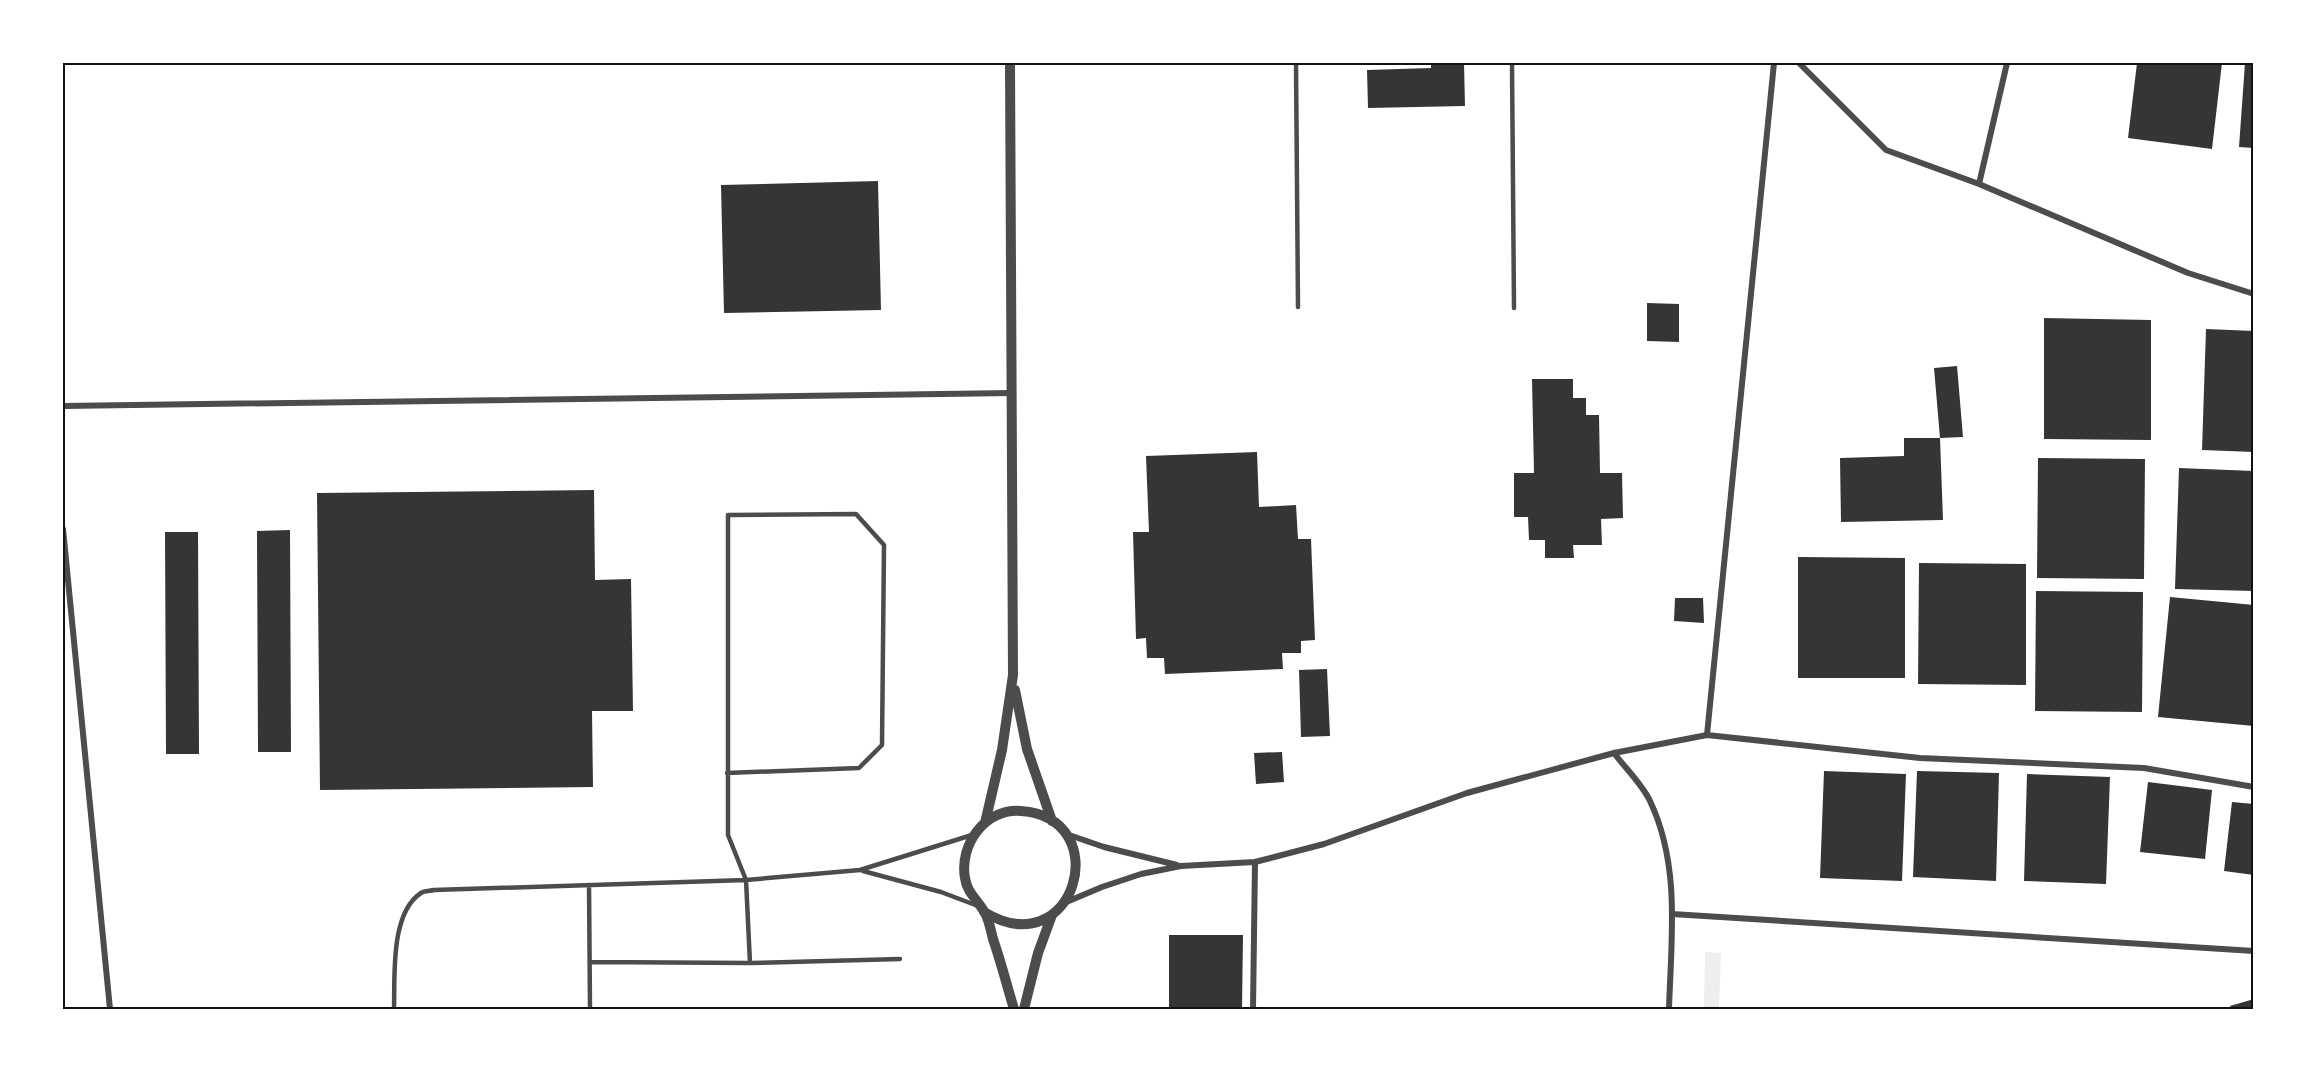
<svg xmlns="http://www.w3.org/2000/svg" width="2317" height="1072" viewBox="0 0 2317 1072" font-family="Barlow,sans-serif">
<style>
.green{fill:#eee}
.building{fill:#353535}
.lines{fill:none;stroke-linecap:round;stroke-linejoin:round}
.service{stroke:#4c4c4c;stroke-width:4.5}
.minor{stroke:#4c4c4c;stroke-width:6}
.tertiary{stroke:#4c4c4c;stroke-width:10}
.neatline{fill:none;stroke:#111;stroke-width:2}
</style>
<rect width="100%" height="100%" fill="#fff"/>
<path class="green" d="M1705,952L1721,953L1719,1009H1704Z"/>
<path class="building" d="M1431,63H1464L1465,106L1368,108L1367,70L1431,68Z
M2137,63H2222L2212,149L2128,138Z
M2245,63H2254V148L2239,147Z
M878,181L881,310L724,313L721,185Z
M1647,303L1679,304V342L1647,341Z
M2044,318L2151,320V440L2044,439Z
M2206,329L2254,331V452L2202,450Z
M1957,366L1963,437L1940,438L1934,368Z
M1532,379H1573V398H1586V415H1599L1600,473H1622L1623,518L1601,519L1602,545H1573L1574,558H1545V540H1529L1528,517H1514V473H1534Z
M1904,438H1940L1943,520L1841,522L1840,458L1904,456Z
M1257,452L1259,507L1296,505L1298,539H1311L1315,640L1301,641V653H1282L1283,669L1165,674L1164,658H1147L1146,638L1136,639L1133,532H1149L1146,456Z
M2038,458L2145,459L2144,579L2037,578Z
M2179,468L2254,471V591L2175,589Z
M594,490L595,580L631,579L633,711H592L593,787L320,790L317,493Z
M290,530L291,752H258L257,531Z
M165,532H198L199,754H166Z
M1798,557L1905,558V678H1798Z
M1919,563L2026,564V685L1918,684Z
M2036,591L2143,592L2142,712L2035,711Z
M2170,597L2254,605V726L2158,717Z
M1675,598H1703L1704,623L1674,621Z
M1327,669L1330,736L1301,737L1299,670Z
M1282,752L1284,782L1256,784L1254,753Z
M1824,771L1906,774L1902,881L1820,878Z
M1917,771L1999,773L1996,881L1913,877Z
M2027,774L2110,777L2106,884L2024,881Z
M2148,782L2212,790L2205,859L2140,852Z
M2232,802L2254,804V875L2224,871Z
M1169,935H1243L1242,1009H1169Z
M2254,999V1009H2231L2230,1006Z"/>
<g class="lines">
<path class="service" d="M1296,63L1298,307
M1512,63L1514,308
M727,773L859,768L882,745L884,545L856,514L728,515V835L746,880L750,963L900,959
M863,871L941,892L978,906
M589,885L590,1009
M590,962L750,963
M394,1009C395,977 390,913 421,893C424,891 430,891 434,890L746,880L860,870L972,835"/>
<path class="minor" d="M1799,63L1886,150L1979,184L2188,273L2254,294
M1979,184L2007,63
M63,406L1013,393
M63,529L110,1009
M1707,735L1774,63
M1614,753C1626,769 1642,784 1650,801C1681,866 1671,940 1669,1009
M1069,835L1104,847L1177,865
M1064,903L1102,887L1141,874L1181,866L1255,862L1324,844L1467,793L1614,753L1707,735L1920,758L2144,768L2254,787
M1672,914L2254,951
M1253,1009L1255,862"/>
<path class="tertiary" d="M1015,690L1027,749L1052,821
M985,823L1002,750L1013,675L1010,63
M984,912C1075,967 1117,818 1021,811C985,808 959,845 965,878C967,893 978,900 985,913C989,920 991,931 993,939C1001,962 1007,986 1014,1009
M1024,1009L1038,953L1052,915"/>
</g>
<rect width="2317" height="1072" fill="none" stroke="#ffffff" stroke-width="129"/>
<rect x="64" y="64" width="2188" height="944" class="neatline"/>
</svg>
